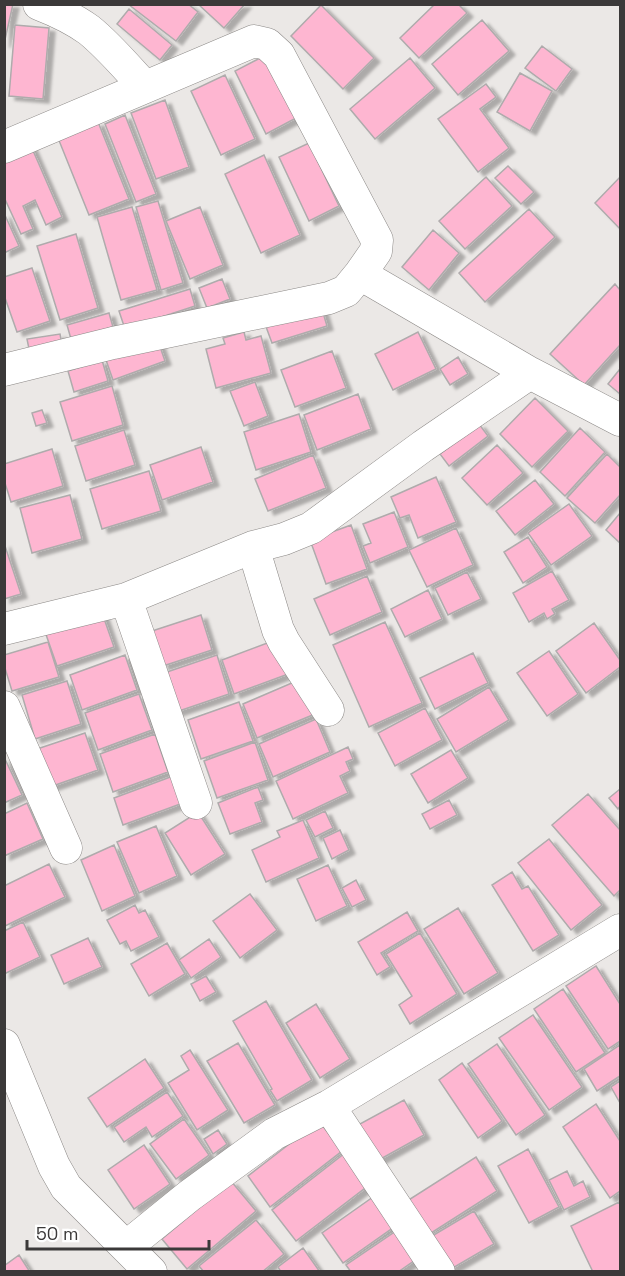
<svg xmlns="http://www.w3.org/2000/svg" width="625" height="1276" viewBox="0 0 625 1276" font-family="'Space Grotesk',sans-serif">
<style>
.building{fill:#feb6d1;stroke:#afabac;stroke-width:1.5;filter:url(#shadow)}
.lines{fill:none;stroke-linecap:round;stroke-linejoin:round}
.minor-casing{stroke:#8c8987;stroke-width:33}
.minor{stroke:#fff;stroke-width:32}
</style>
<defs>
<filter id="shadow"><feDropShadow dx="6" dy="4" stdDeviation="1.5" flood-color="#0004"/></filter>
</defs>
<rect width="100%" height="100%" fill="#ebe8e6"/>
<path class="building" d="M4,4H13L4,44Z
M128,4H188L198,12L176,41Z
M198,4H245L224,28Z
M435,4H458L467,13L419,58L400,38Z
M321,5L374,58L343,89L291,36Z
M129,9L172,45L160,60L117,24Z
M482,20L509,51L458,95L432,64Z
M15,25L49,28L43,99L9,96Z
M542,46L572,69L556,91L525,68Z
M266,55L298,117L266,134L235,71Z
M410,58L435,88L375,139L350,109Z
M520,73L552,91L530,131L497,112Z
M225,75L255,139L221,155L191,91Z
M486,84L496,97L480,109L509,148L478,172L438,119Z
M165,100L189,167L156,179L131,113Z
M125,115L156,194L136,202L105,124Z
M98,122L129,199L89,215L58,138Z
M309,143L339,206L309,221L279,157Z
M31,146L62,217L46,225L35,200L23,206L33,229L21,234L4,197V158Z
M264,155L300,235L261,253L225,174Z
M508,166L534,192L521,204L495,178Z
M486,177L512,206L465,249L439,221Z
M620,177V229L595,203Z
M158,201L183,283L161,290L136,207Z
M132,207L157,290L121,300L97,217Z
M200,207L223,265L190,279L166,221Z
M529,209L555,237L485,302L459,273Z
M4,213L19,246L4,253Z
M433,230L459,253L429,290L402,267Z
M76,234L98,308L60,320L37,246Z
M32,268L50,321L17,332L4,295V277Z
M222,279L230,299L207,308L199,288Z
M615,284L620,290V345L584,385L550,354Z
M190,289L195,306L125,329L119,311Z
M321,306L327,326L272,343L265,324Z
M109,313L113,327L71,339L67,325Z
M244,332L246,340L261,336L271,373L216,388L206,349L225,344L223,338Z
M418,332L436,369L393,390L375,354Z
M60,334L62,345L29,349L27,339Z
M158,341L165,361L113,380L106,360Z
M332,351L346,388L295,407L281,370Z
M458,357L468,374L450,385L440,369Z
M102,360L108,381L74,392L68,371Z
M620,369V394L608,384Z
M255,382L268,416L244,426L230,391Z
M112,386L123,425L72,441L60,402Z
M358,394L371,429L317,450L304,415Z
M535,398L568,431L532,467L500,434Z
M42,410L47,423L36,426L32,413Z
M299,414L311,452L256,470L244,432Z
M479,424L488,436L449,466L440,454Z
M580,428L605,452L565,496L540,472Z
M124,430L135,465L86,481L75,446Z
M497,445L523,473L487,505L462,478Z
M201,447L213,482L162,500L150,465Z
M52,449L63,486L11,502L4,480V464Z
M607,454L620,467V495L595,523L567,498Z
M313,455L326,488L268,511L255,479Z
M149,471L161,511L102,529L90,489Z
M436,477L456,522L418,538L409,515L400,518L391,497Z
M535,480L554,504L515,535L496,511Z
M70,495L82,539L32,553L20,508Z
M569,504L592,536L551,565L528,533Z
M394,512L408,547L370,563L363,546L371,543L363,524Z
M620,513V543L606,530Z
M351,525L367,569L326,584L310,540Z
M456,528L473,565L427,587L409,550Z
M528,537L547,567L523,583L504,552Z
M4,543L21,594L4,599Z
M552,571L569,600L552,609L555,614L547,619L544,613L529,622L513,593Z
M467,572L481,599L448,615L435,588Z
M367,576L382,612L330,635L314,599Z
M428,590L442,619L405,637L391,609Z
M100,607L114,647L57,666L43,626Z
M201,615L212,650L163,666L152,631Z
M385,622L422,703L369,727L333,645Z
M594,623L620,660V667L586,693L556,651Z
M278,639L291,673L234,694L222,660Z
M48,642L59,677L12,691L4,665V655Z
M549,651L578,694L547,716L517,673Z
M473,653L488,683L435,709L420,678Z
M125,655L137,690L82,710L70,675Z
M217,655L229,694L176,712L164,673Z
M301,679L315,714L257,738L243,704Z
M67,681L81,724L35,739L22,695Z
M489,687L509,720L456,752L437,719Z
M139,694L152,730L98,750L85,713Z
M239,702L253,741L201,759L188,720Z
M425,708L442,740L395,766L378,733Z
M316,719L330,752L273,777L259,744Z
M85,733L98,770L47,788L34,750Z
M155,734L168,772L113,792L100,754Z
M255,742L268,780L217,798L204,761Z
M348,747L353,759L346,762L350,771L340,776L348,793L293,819L276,781Z
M451,750L468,778L428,803L411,774Z
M4,757L22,795L4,803Z
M173,776L183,803L123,825L114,798Z
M258,787L263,800L255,803L262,822L230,834L218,803Z
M620,789V806L618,809L609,798Z
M588,794L620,830V890L614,896L552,825Z
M449,800L457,815L430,829L422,814Z
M27,803L43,839L4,856V814Z
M325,811L333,828L315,837L306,820Z
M198,812L225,854L191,875L165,833Z
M303,820L319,858L266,882L252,850L280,837L277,831Z
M156,826L177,876L139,893L117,842Z
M340,830L349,850L332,859L323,838Z
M549,839L602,905L571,930L518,863Z
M114,845L135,896L102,911L81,860Z
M49,864L65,897L5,926L4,886Z
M328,865L347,906L316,921L297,879Z
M512,872L522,889L528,886L559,935L533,951L492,885Z
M356,880L366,900L352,907L342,888Z
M250,894L277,930L240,958L213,921Z
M135,905L139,913L145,910L159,937L131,951L126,941L120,944L107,920Z
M458,908L498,973L464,994L424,929Z
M407,912L418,931L381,953L390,967L377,975L358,942Z
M23,922L40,957L4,974V931Z
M420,933L457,994L410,1024L399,1005L412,996L386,954Z
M88,938L102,967L64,984L51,955Z
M209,939L221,957L191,978L179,960Z
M167,943L185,974L149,996L131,964Z
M596,966L620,1004V1041L608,1049L566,986Z
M206,976L216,992L200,1001L191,984Z
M563,989L605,1053L576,1072L534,1009Z
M266,1001L312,1080L277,1101L270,1090L272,1089L233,1021Z
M316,1004L350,1059L320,1078L286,1023Z
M533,1015L582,1087L549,1110L499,1038Z
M238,1043L275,1105L244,1123L207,1061Z
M497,1044L545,1115L516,1135L468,1064Z
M620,1045V1076L597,1091L584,1069Z
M190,1050L228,1110L197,1130L168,1083L189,1070L181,1056Z
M145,1059L164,1088L107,1127L88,1098Z
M462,1063L502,1121L478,1138L439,1080Z
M620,1081V1103L611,1087Z
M167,1092L183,1116L152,1137L146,1127L124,1142L114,1127Z
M404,1100L424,1135L377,1161L358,1125Z
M596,1104L620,1141V1191L610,1198L563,1127Z
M184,1119L209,1155L176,1179L150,1144Z
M319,1121L342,1151L270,1207L248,1176Z
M218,1130L227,1144L213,1154L204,1139Z
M144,1145L170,1184L134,1209L108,1170Z
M528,1149L559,1207L529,1223L498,1166Z
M345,1153L369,1185L296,1241L272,1210Z
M476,1157L497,1191L428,1235L407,1201Z
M567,1171L574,1186L583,1181L590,1197L564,1210L549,1180Z
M231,1181L256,1211L187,1269L162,1239Z
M373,1197L394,1227L343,1263L322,1233Z
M619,1202L620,1205V1272H593L571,1226Z
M474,1211L494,1244L451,1269L432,1236Z
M256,1220L284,1254L262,1272H204L199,1266Z
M399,1229L418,1258L398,1272H351L346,1265Z
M303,1248L320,1272H281L278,1267Z
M19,1255L30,1272H4V1266Z"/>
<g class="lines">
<g class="minor-casing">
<path id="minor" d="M39,4C57,11 74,19 89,30C110,47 127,68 145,87
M4,147L254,41L267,44L279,55L377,240L376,251L360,274L346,291L329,298L113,343L4,370
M360,274L530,373L620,420
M253,547L278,630L284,642L328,710
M126,599L196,803
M4,629L126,599L253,547L284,539L311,528L423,446L530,373
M4,707L66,848
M4,1045L54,1166L66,1187L151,1272
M329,1106L439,1272
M126,1247L189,1196L274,1134L329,1106L620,930"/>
</g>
<use href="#minor" class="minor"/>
</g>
<rect width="625" height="1276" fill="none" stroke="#3b3939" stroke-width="12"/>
<path d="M27 1240v9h182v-9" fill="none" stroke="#3b3939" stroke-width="3"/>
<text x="36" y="1240" font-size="18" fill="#3b3939" stroke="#ffffff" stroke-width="4.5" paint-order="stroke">50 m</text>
</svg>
